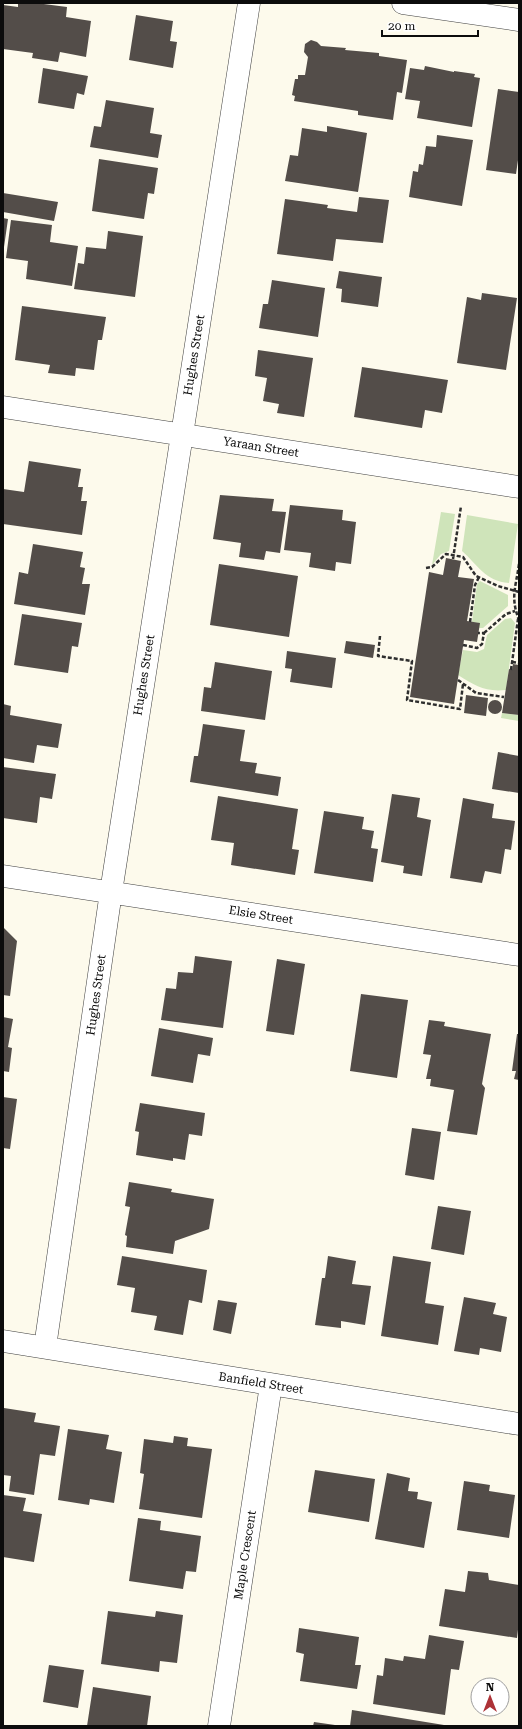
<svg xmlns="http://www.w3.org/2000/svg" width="522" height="1729" viewBox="0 0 522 1729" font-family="'Roboto Serif',serif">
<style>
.green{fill:#cfe4ba}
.building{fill:#534d49}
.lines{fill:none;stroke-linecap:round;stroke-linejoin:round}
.minor-casing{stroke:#3f3f3f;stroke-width:23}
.path{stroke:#2e2e2e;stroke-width:2.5;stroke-dasharray:4 2;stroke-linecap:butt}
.minor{stroke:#fff;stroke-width:22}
.labels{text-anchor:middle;stroke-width:4;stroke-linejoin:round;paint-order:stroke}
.street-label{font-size:12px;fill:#0c0c0c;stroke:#fff}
</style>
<rect width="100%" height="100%" fill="#fdfaec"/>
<path class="green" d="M441,512L455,514L449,551L441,554L432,565Z
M467,515L518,524L509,583C485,581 478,565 462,551Z
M480,581L508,595V606L483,628H479V623L472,622L477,584Z
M511,618L515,623L506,690C484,692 476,686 458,675L463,650L477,652L484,649L487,635L505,619Z
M502,713L519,715V721L501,718Z"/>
<path class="building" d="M18,3H36L67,7L66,17L91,21L86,57L60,52L58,62L32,58L33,53L3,49V5L18,7Z
M136,15L173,21L170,41L177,42L173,68L129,60Z
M311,40L317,42L321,46L346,48L345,50L379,53V56L407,60L402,93L397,92L393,120L358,115V111L294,101L295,96L292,95L295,79H298V75H305L308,57L304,52L305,44Z
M425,66L454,72V71L475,74L474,77L480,78L472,127L417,118L420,101L405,99L410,68L424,70Z
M43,68L88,76L84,95L77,93L74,109L38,103Z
M498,89L519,92V153L516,174L486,170Z
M106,100L154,108L150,133L162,135L158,158L90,147L94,126L101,127Z
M327,126L367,133L358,192L285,181L290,155L298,156L302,128L327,132Z
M437,135L473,140L462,206L409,197L413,171L418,172L419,164L423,165L426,146L436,147Z
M99,159L158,168L154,194L148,193L144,219L92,211Z
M3,193L58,202L54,221L3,212Z
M359,197L389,200L383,243L336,239L333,261L277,254L285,199L328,205L327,208L357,212Z
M3,218L8,219L4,247H3Z
M11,220L52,225L50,242L78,246L72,286L26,279L28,261L6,258Z
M108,231L143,236L135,297L74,289L78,263L84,264L86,247L106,249Z
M339,271L382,277L378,307L341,302L342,289L336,288Z
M272,280L325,288L318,337L259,328L263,304H268Z
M482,293L517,298L506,370L457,363L467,297L481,300Z
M22,306L106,317L102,340H98L94,370L76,368L75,376L48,373L50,365L15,360Z
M258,350L313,358L304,417L277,413L279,404L263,401L267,378L255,376Z
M362,367L448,380L442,413L425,410L422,428L354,417Z
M29,461L81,469L78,487H83L81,501H87L82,535L3,524V489L24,492Z
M220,495L274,499L272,511L286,512L280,553L266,551L264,560L239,557L241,543L213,539Z
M290,505L343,510L342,520L356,522L351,564L336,562L335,571L309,567L311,553L284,550Z
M33,544L83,552L80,567L85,568L82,584H90L85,615L14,604L19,572L28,574Z
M446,558L461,561L458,577L474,579L467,621L480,623L477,642L464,640L454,704L410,697L429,572L443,575Z
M219,564L298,576L289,637L210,625Z
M22,614L82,623L78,647L72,646L68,673L14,665Z
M346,641L375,645L373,658L344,653Z
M287,651L336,658L332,688L290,682L292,669L285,668Z
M215,662L272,671L265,720L201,711L204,687L211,688Z
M513,664L519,665V715L502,713L509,669L512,670Z
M466,695L488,698L486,716L464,713Z
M488 707a7 7 0 1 1 14 0a7 7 0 1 1-14 0Z
M3,704L11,706L10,715L62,724L58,748L37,745L34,763L3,758Z
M203,724L245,730L240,761L257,763L255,773L281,777L278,796L190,782L194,756H198Z
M498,752L519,756V793L492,789Z
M3,767L56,774L52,799L40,797L37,823L3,818Z
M392,794L420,798L417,817L431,820L422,876L403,873L404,866L381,862Z
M218,796L298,809L292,849L299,850L295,875L231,865L234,843L211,840Z
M463,798L494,804L492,818L515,821L511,850L505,849L501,874L485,871L482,883L450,878Z
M324,811L364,817L362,829L374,831L371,848L378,849L373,882L314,873Z
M3,927L17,941L10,996L3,995Z
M195,956L232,961L223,1028L161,1020L166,988L176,989L178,972L193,973Z
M277,959L305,964L294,1035L266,1031Z
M361,994L408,1000L397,1078L350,1071Z
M3,1017L13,1019L8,1047L12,1048L9,1072L3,1071Z
M429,1020L445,1022L444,1026L491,1034L482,1084L485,1088L477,1135L447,1131L454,1090L430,1086L431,1079H426L431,1055L423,1054Z
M159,1028L213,1038L210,1056L198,1054L193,1083L151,1076Z
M517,1034H519V1080L514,1079L516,1071H512Z
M3,1097L17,1099L10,1149L3,1148Z
M140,1103L205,1113L202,1136L189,1134L185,1160L173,1158V1161L136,1155L139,1132L135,1131Z
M412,1128L441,1132L434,1180L405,1175Z
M129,1182L172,1189L171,1192L214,1199L209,1229L175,1241L173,1254L126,1247L127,1236L125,1235L130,1207L125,1206Z
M438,1206L471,1211L464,1255L431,1249Z
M122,1256L207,1270L202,1303L189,1300L183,1335L154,1330L157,1316L131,1312L135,1288L117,1285Z
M328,1256L356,1261L352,1284L371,1286L365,1325L341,1321V1328L315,1325L322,1278H325Z
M393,1256L431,1262L425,1303L444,1306L438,1345L381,1336Z
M464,1297L496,1303L493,1314L507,1317L501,1352L480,1348L479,1355L454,1351Z
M218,1300L237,1303L231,1334L213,1330Z
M4,1408L36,1413L34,1422L60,1426L55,1456L40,1454L34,1495L9,1491L11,1476L3,1475Z
M68,1429L109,1435L106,1449L122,1452L114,1503L90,1499L89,1505L58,1500Z
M174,1436L188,1438L187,1446L212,1449L202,1518L139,1509L144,1474L140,1473L144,1439L173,1443Z
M315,1470L375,1479L369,1522L308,1512Z
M387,1473L410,1478L408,1491L418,1492L417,1499L432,1502L424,1548L375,1539Z
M464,1481L490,1485L489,1491L515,1495L509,1538L457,1530Z
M3,1495L26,1498L23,1511L42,1514L34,1562L3,1557Z
M138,1518L161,1521L160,1530L201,1536L196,1572L186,1571L183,1589L129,1581Z
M468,1571L488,1573L489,1580L519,1585V1621L517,1638L439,1626L445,1589L465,1592Z
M108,1611L155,1617L156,1611L183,1615L177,1663L160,1661L159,1672L101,1664Z
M299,1628L359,1637L355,1665H361L357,1689L300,1681L304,1654L296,1652Z
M429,1635L464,1641L459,1670L451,1669L445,1715L373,1704L377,1675L383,1676L385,1658L403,1661L404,1656L425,1659Z
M49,1665L84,1670L78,1708L43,1702Z
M93,1687L151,1696L147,1726H87Z
M352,1710L444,1725V1726H350Z
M314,1722L335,1725V1726H313Z"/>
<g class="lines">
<g class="minor-casing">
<path id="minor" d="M403,3L519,20
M3,407L519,487
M3,876L519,955
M3,1341L519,1424
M45,1347L111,892L249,3
M219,1726L271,1385"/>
</g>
<path class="path" d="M453,559L461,506
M519,564C516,587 510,597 519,620
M426,568L432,567L446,554L463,557L476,576L498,586L519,592
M470,622L475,585L479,577
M484,633L506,614L515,611
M380,636L378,656L412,661L407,700L460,709L463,684
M463,645L477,648L482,644L484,633H478
M512,662L519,663
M511,670L518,619
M458,680L476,693L504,697"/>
<use href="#minor" class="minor"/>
</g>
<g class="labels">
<g class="street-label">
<text transform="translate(194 355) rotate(-81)" y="4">Hughes Street</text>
<text transform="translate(261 447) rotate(9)" y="4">Yaraan Street</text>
<text transform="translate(144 675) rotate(-81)" y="4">Hughes Street</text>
<text transform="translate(261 915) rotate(9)" y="4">Elsie Street</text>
<text transform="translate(96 995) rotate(-82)" y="4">Hughes Street</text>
<text transform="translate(261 1383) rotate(9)" y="4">Banfield Street</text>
<text transform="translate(245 1555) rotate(-81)" y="4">Maple Crescent</text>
</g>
</g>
<rect width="522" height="1729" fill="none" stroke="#0c0c0c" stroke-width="8"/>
<g transform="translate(490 1697)"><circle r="19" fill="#ffffff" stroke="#9e9e9e"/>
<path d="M0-3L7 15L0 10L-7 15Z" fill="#ad3237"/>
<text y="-6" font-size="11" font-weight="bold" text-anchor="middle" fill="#0c0c0c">N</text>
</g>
<path d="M382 30v6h96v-6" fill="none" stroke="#0c0c0c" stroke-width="2"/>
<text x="388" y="30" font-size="12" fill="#0c0c0c" stroke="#ffffff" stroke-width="3" paint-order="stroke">20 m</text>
</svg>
